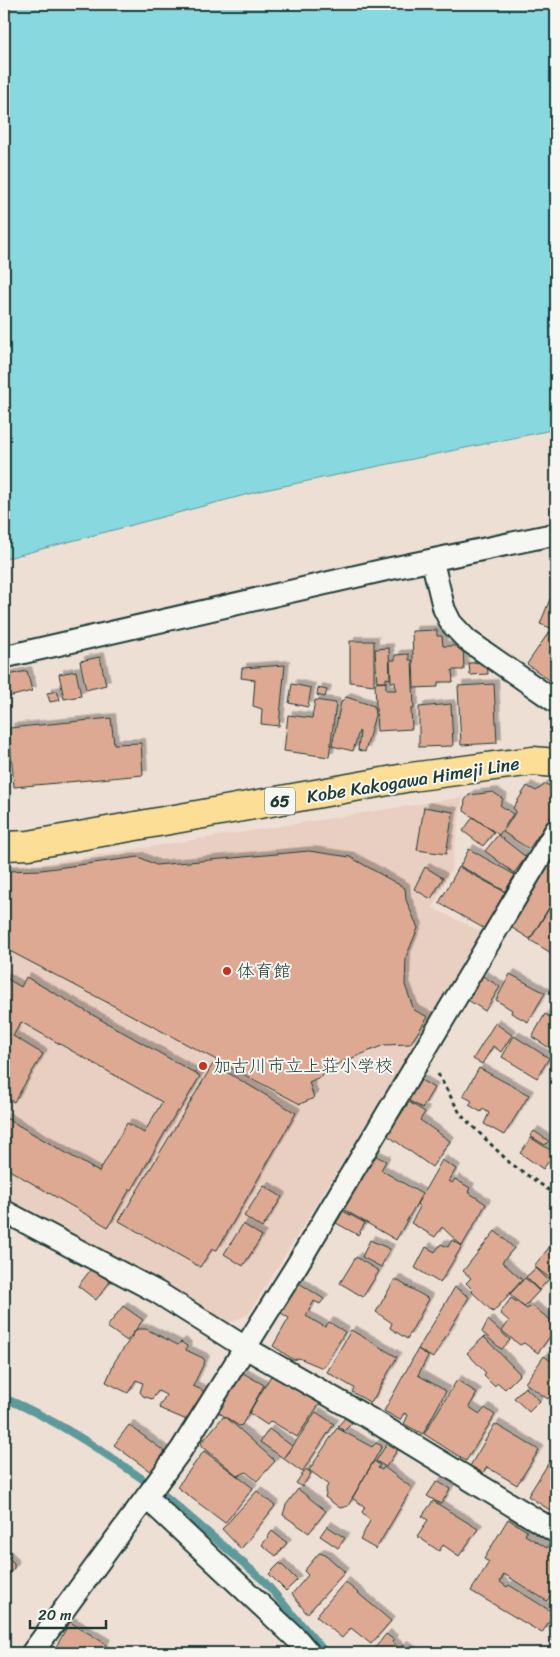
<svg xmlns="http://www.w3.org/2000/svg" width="560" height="1657" viewBox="0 0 560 1657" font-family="Sriracha,'Klee One',sans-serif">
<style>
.built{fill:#e9cfc1}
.water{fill:#87d8df;stroke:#5d9a9b}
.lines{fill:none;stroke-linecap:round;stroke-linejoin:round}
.stream{stroke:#5d9a9b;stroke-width:8}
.building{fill:#dda992;stroke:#1f3d34;filter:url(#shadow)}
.street-casing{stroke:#1f3d34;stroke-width:25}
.primary-casing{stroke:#1f3d34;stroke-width:31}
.path{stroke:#1f3d34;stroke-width:3;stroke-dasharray:4 4;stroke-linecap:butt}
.street{stroke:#f6f6f2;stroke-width:21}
.primary{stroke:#fdde96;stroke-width:28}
.poi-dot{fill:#c8321e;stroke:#f6f6f2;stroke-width:2}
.labels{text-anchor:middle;stroke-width:4;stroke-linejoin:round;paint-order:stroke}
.shield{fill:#f6f6f2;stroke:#60746d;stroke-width:1}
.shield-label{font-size:16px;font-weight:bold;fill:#1f3d34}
.street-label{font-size:18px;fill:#1f3d34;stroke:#f6f6f2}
.poi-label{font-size:18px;fill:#1f3d34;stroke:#f6f6f2;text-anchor:start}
</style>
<defs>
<filter id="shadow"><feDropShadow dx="4.5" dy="-4.5" stdDeviation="0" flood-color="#0004"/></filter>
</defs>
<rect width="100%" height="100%" fill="#eedfd5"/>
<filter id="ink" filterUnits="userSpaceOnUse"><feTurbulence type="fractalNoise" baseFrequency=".02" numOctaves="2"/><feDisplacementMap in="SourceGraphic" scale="10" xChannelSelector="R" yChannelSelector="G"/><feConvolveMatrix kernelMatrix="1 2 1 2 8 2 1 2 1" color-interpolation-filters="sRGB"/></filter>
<g filter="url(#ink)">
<path class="built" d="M463,797L451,869L433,908L484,933L248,1315L228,1323L4,1198V864H41Z"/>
<path class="water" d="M4,4H556V429L260,491L4,559Z"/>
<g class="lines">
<path class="stream" d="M4,1398C55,1419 99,1449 144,1480
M163,1494L263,1580L326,1653"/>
</g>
<path class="building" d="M550,599L556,601V630L540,624Z
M437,630V636H442L443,646H463L464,670H452L453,682H438V687L414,688L412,631Z
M549,632L556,636V685L527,664Z
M350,641H374V685L350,682Z
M389,648L390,679L386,678V682H377L375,649Z
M409,654V660H412L414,709H411L412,729L377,731L375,683L386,682V690H396L395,682H391L390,660H395V655Z
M100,657L106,685L86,690L80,661Z
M487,662L488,674L470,675L469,663Z
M285,665L279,726L261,724L262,709L253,706L255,680L241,678L242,668Z
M27,671L32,691L4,698V676Z
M76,671L81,696L64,699L59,674Z
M292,684L311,688L308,707L289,703Z
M494,684L497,743L461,745L458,686Z
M318,688L327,690L325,697L317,695Z
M57,691L60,700L50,702L47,693Z
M346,697L374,706L375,715L365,752L358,750L360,732L359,731L353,751L332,746L341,702Z
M315,700L336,703L329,757L284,751L288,715L312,718Z
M451,704L453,746L419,747V707Z
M111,718L114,744L141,743L143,775L14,787L9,728Z
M546,784L556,791V809L529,849L503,832L516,811L513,808L527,786L536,791Z
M493,792L503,799L500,805L513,814L499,835L464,811L465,800L469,795Z
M424,807L453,812L446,854L417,850Z
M473,817L494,832L483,846L463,831Z
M498,835L526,857L514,873L485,851Z
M469,849L515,875L505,891L460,866Z
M309,851L350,857L405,888L406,900L418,928L406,957L405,985L414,1010L428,1017L410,1044L384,1045L328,1068L322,1076L309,1082L314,1098L300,1104L4,948V871L41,870L139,857L156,865Z
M556,851V896L530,939L509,926Z
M425,867L443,878L431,899L414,889Z
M459,867L505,892L485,929L439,903Z
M555,899H556V956L530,940Z
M510,974L545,993L528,1022L511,1013L512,1010L496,1000Z
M483,976L500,987L485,1011L468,1000Z
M4,977L21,987L26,977L200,1076L179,1112L177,1111L132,1190L130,1189L108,1227L4,1167V1117L99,1172L127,1123L144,1133L162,1102L21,1022L13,1036L43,1054L14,1102L4,1097V1021L8,1014L4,1012Z
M545,1014L556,1021V1052L532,1037Z
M495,1023L512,1035L501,1052L493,1046L482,1064L473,1059Z
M514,1036L549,1058L537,1078L502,1057Z
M213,1064L296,1113L217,1250L212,1249L200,1267L119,1221Z
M479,1068L529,1095L504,1135L484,1124L489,1113L483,1109L481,1112L469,1105L472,1101L463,1096Z
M421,1080L434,1088L422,1108L408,1100Z
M409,1102L425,1112L420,1120L450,1141L432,1167L387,1135Z
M534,1131L549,1141L545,1145L530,1136Z
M531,1138L555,1153L543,1169L520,1153Z
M374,1155L386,1161L381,1170L422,1194L396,1240L343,1209Z
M442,1160L456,1169L449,1181L452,1183L455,1179L470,1188L468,1192L486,1204L462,1246L442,1227L435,1237L411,1223L420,1207L417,1204Z
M264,1186L282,1197L262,1228L244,1216Z
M343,1211L365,1223L358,1235L336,1223Z
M243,1224L262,1236L243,1266L224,1254Z
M495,1231L514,1248L502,1262L522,1280L493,1312L472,1292L473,1290L466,1283L471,1278L463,1271Z
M556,1239V1273L551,1279L534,1266Z
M370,1240L390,1249L381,1267L362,1257Z
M452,1240L462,1246L440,1283L415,1268L426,1247L435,1252L441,1244L448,1247Z
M356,1257L379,1271L363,1297L340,1283Z
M92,1268L110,1282L96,1300L78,1286Z
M536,1268L548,1280L539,1290L526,1277Z
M525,1278L539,1291L524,1307L510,1294Z
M395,1279L429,1299L407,1339L390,1328L392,1323L376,1312Z
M299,1283L324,1299L320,1304L314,1301L306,1316L325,1327L329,1322L345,1332L323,1368L299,1358L294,1360L273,1346L289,1318L281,1313Z
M455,1287L469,1297L433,1358L418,1349Z
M511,1298L527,1309L532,1306L556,1324V1328L538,1353L524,1343L520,1345L502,1331L509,1321L500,1313Z
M123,1306L143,1320L127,1341L107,1327Z
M488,1320L510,1340L502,1349H501L482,1332Z
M137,1329H146L178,1345L181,1342L187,1346L186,1350L203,1358L205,1361L193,1386L202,1390L204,1393L189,1421L161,1409L159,1407L166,1395L158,1391L152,1399L143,1396L140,1392L143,1383L136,1380L128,1393L106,1382L115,1361Z
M351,1330L397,1357L371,1403L352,1392L354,1388L327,1372Z
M484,1337L520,1374L505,1389L498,1383L494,1386L484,1376L486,1373L467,1353Z
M418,1349L428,1356L418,1375L446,1391L423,1434L404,1424L408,1415L404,1413L400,1420L384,1411Z
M544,1356L556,1365V1388L548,1399L525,1383Z
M243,1373L264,1385L242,1425L239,1426L218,1412Z
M272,1374L320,1403L297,1437L271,1421L267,1425L249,1413Z
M457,1380L477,1393L469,1407L480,1414L485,1408L495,1415L466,1461L424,1434Z
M525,1387L540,1401L529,1412L514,1398Z
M316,1412L334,1424L302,1472L284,1459Z
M223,1417H226L275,1461L257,1481L246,1472L238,1476L203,1447L201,1443Z
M345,1418L352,1423L344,1431L338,1426Z
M495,1424L539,1450L517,1485L487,1467L483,1473L470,1466Z
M129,1425L165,1452L151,1472L114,1445Z
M337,1428L372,1447L376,1443L382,1446L348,1506L340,1508L325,1497L326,1494L325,1492L328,1484L309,1470Z
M269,1429L292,1446L283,1458L260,1442Z
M388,1442L398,1449L386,1467L376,1461Z
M204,1451L253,1488L225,1523L177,1487Z
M556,1451V1514L528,1496Z
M374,1461L380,1465L378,1468L382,1470L384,1467L412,1488L376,1549L360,1540L370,1521L362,1512L365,1507L352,1498Z
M306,1469L311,1473L302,1487L296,1483Z
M437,1481L450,1489L441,1504L427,1496Z
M298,1489L326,1511L309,1533L283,1515L286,1505Z
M257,1491L275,1506L241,1549L222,1529Z
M433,1501L478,1529L459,1556L443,1545L439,1551L417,1536L428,1520L422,1516Z
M508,1519L527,1531L525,1535L547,1548L549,1544L556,1548L553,1553L556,1555V1586L547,1601L504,1574L500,1582L507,1587L509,1585L554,1613L542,1633L471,1591L489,1562L484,1559Z
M327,1526L345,1538L338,1548L320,1536Z
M272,1531L287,1543L276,1556L262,1545Z
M319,1553L326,1555L345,1572L307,1614L292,1594L308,1575L304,1571Z
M6,1555L14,1563V1568L4,1579V1557Z
M280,1563L297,1580L286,1591L269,1574Z
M345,1582L391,1621L371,1644L351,1628L342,1638L316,1616Z
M70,1622L106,1644L101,1653H55L53,1652Z
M386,1634L394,1640L392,1642L400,1648L403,1645L414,1653H371Z"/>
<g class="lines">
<g class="street-casing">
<path id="street" d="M432,560L444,609L451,623L467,640L556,702
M4,657L384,570L556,534
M4,1211L157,1292L246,1348L374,1421L556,1532
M147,1498L297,1639L309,1653
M32,1653L181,1450L297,1265L556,830"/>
</g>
<g class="primary-casing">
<path id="primary" d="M4,846L29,845L411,777L533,761L556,763"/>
</g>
<path class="path" d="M438,1074L461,1115L510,1163L556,1195"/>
<use href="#street" class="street"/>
<use href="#primary" class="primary"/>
</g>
</g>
<g class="poi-dot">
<circle cx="227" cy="971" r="5"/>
<circle cx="203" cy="1066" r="5"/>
</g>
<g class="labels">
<rect class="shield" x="265" y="787.5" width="30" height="27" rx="4"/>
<g class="shield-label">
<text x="280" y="807">65</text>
</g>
<g class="street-label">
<text transform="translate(413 780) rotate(-9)" y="6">Kobe Kakogawa Himeji Line</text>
</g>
<g class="poi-label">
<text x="237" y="977">体育館</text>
<text x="213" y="1072">加古川市立上荘小学校</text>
</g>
</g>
<rect width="560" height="1657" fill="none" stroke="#f6f6f2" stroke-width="20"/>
<rect x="10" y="10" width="540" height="1637" fill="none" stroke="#1f3d34" stroke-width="2" filter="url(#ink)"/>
<path d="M30 1620v8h76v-8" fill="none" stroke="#1f3d34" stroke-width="2.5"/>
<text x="38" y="1620" font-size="15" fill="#1f3d34" stroke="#f6f6f2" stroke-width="4" paint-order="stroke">20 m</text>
</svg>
